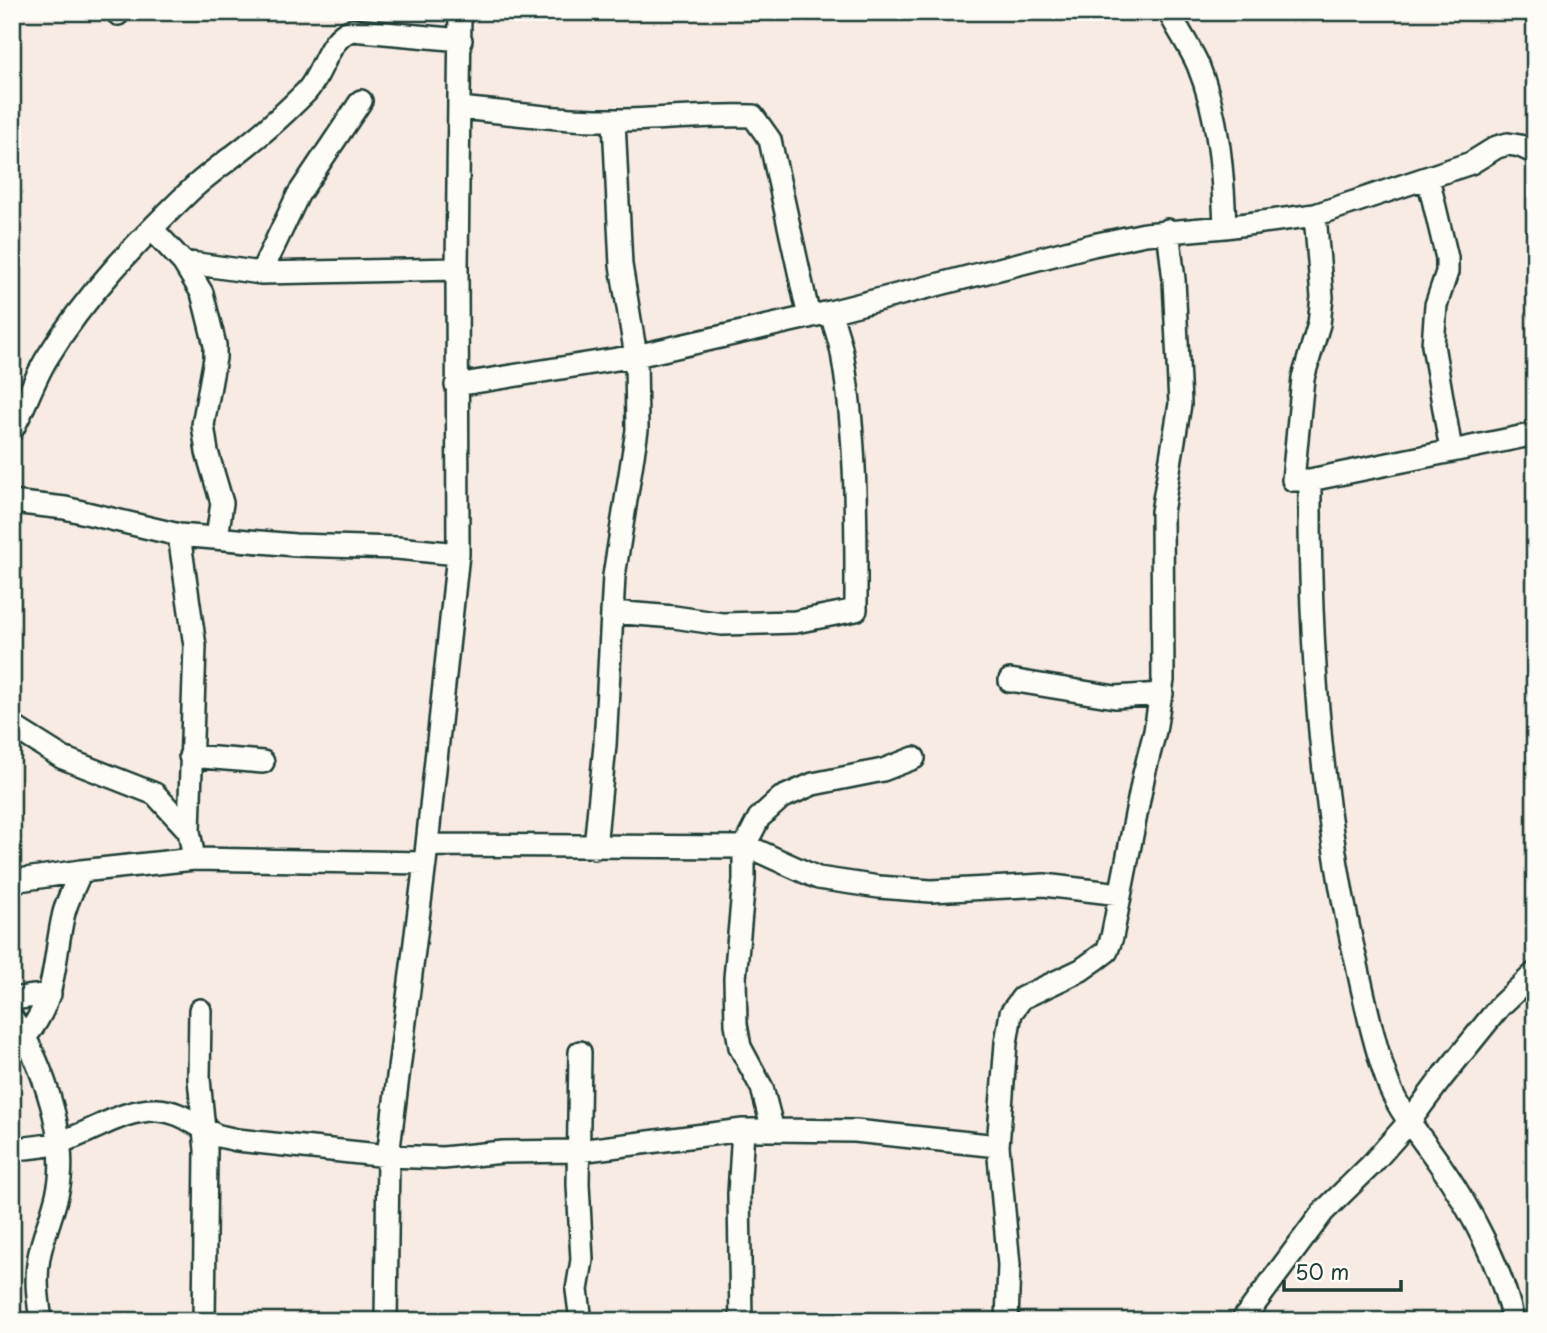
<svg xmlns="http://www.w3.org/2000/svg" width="1547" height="1333" viewBox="0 0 1547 1333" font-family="'Playpen Sans',sans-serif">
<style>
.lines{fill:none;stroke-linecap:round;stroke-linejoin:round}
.minor-casing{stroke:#1f3d34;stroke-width:26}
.minor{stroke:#fdfcf7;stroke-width:21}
</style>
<rect width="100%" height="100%" fill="#f7ebe4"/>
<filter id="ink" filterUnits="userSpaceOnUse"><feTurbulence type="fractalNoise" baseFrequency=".0143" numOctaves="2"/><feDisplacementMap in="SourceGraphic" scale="14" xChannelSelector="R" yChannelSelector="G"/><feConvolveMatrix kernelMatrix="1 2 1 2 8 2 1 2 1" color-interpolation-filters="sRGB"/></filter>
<g filter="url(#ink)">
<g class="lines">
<g class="minor-casing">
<path id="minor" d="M117,12L118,14
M1169,12C1178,30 1190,47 1198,65C1219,116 1223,174 1225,227
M460,108C512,113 565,121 617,120C663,120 707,114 753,116L770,140L809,317
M1428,178L1447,258V272L1436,305L1433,345L1451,450
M1315,215L1322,297L1319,324L1303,378L1293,480H1310L1535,434
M152,229L183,262L261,273L457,269
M183,262L202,293L215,345V358L203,425L207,452L222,503L217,537
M261,273L298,195L361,101
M456,385L636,356L830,312L1093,245L1145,234L1225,227L1315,215L1471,163L1497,147L1508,144L1520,146L1535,153
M12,430C25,407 33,381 47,358C86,294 139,240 192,189C210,172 232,158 251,142C270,127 289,109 306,92C324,73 327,38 352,30L461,40
M1310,480C1309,639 1320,809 1357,965C1366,1006 1375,1049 1390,1088C1402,1116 1422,1138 1439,1163C1470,1208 1502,1268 1513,1321
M12,502L65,508L179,535L295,545L397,548L458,554
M179,535L195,646L189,831L194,859
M612,612L674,617L722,624L795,622L856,610C856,526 857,442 843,359C841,343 835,327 830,312
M1010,681V680L1115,697L1162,694
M12,726L63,758L155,794L189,831
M190,756L263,762
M427,845L744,847L758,851L818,878L879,887L931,891L1044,885L1120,894
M595,848L605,745L614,576L637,430L636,356L621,265L614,121
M12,881L81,871L194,859L425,863
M12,999L50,994
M200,1010L199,1079L206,1150L204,1321
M12,1018C41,1057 65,1131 60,1179C57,1207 44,1230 39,1257C35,1279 38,1299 41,1321
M26,1036C57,999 53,962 63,917C66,901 75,886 81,871
M580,1052L578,1184L582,1260L577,1290L581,1321
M773,1130L762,1088L740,1047L736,1024L735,978L744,880V847L759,818L781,798L813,784L883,770L914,758
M12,1149C28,1148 45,1147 60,1142C93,1133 121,1109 157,1110C182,1111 195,1126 216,1135C222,1137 230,1138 237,1140L388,1156L443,1158L503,1152L579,1151L743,1130H773L855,1131L998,1146
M386,1321L388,1156L425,863L458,554L457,269L460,12
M741,1321L739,1194L743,1130
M1007,1321L1009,1265L998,1146L1006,1043L1011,1013L1022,998L1081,970L1095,960L1107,951L1112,937L1144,774L1155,731L1163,680L1162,512L1180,404L1174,280L1168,230
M1242,1321L1323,1212L1371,1165L1409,1122L1441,1079L1500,1006L1535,973"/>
</g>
<use href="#minor" class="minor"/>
</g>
</g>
<rect width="1547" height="1333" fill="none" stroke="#fdfcf7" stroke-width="42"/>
<rect x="21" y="21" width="1505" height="1291" fill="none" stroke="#1f3d34" stroke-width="2.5" filter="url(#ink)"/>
<path d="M1284 1280v10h117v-10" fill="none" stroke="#1f3d34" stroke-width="3.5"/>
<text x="1295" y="1280" font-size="21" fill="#1f3d34" stroke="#fdfcf7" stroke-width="5" paint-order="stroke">50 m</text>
</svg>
